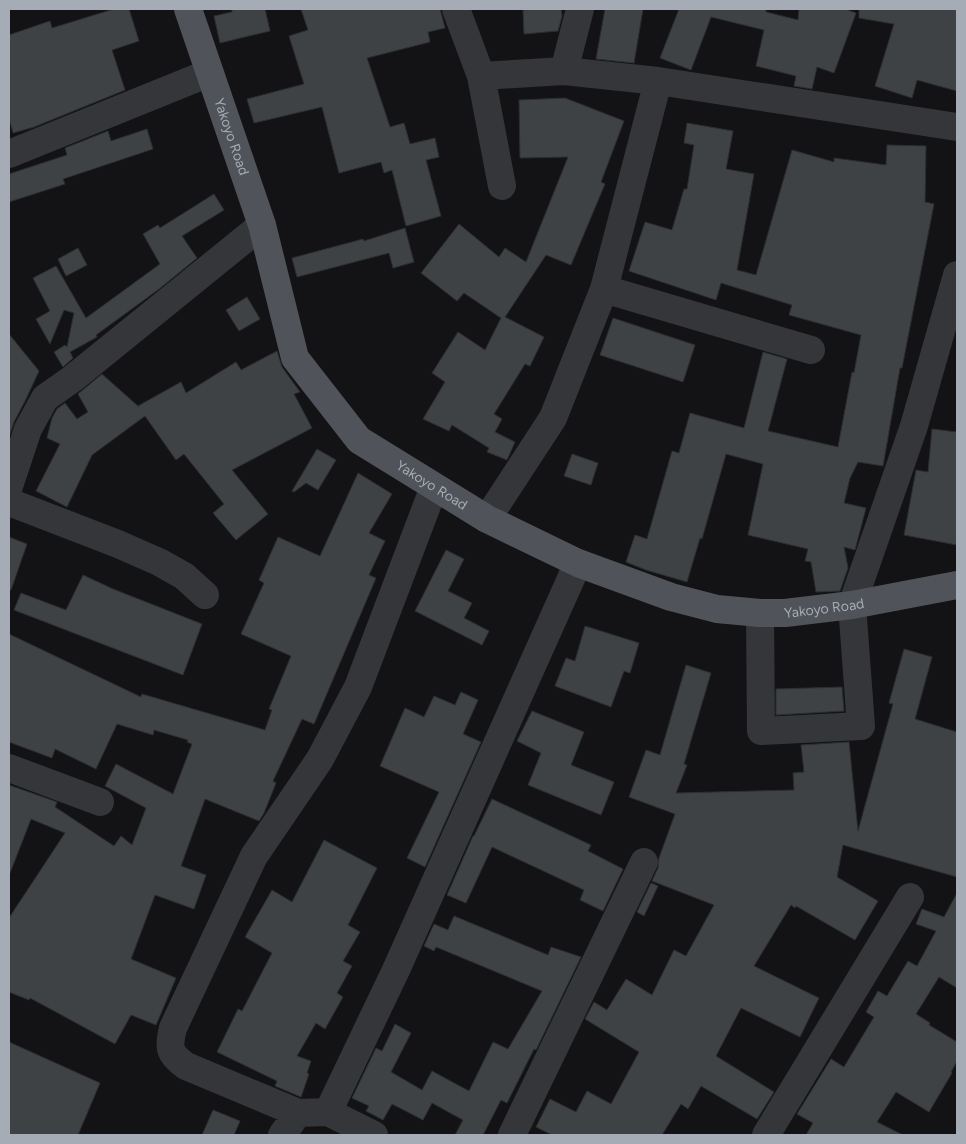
<svg xmlns="http://www.w3.org/2000/svg" width="966" height="1144" viewBox="0 0 966 1144" font-family="Figtree,sans-serif">
<style>
.building{fill:#3f4245;stroke:#2d2e31}
.lines{fill:none;stroke-linecap:round;stroke-linejoin:round}
.minor{stroke:#34363a;stroke-width:28}
.major{stroke:#505359;stroke-width:28}
.labels{text-anchor:middle;stroke-width:4;stroke-linejoin:round;paint-order:stroke}
.street-label{font-size:14px;fill:#a5acb5;stroke:#0e0e10}
</style>
<rect width="100%" height="100%" fill="#131315"/>
<path class="building" d="M114,9H129L139,41L112,50L125,90L34,127L13,133L9,118V35L50,21L52,28Z
M232,9H265L270,31L220,43L214,16L232,12Z
M301,9H440L445,28L428,32L430,42L367,58L390,127L404,123L410,144L435,138L439,157L426,160L441,216L406,226L392,170L384,173L381,162L339,173L322,107L254,123L247,99L304,84L289,36L308,30Z
M544,9H561L562,16L558,31L524,34L523,10Z
M605,9H643L634,63L596,59Z
M679,9H766V12L798,20L799,9H845L856,13L834,73L817,67L812,89L794,86L796,76L756,66L764,30L711,17L691,70L660,58Z
M859,9H957V91L917,80L912,98L875,86L894,24L859,18Z
M565,98L624,121L601,182L605,184L571,265L546,255L505,317L544,337L530,366L525,364L494,414L502,419L495,432L515,442L507,460L487,452L489,448L452,425L449,431L423,419L445,382L432,373L458,332L485,350L501,318L464,293L457,301L421,273L459,224L499,257L505,248L526,262L568,157L520,158L519,100Z
M687,123L733,131L726,169L754,174L737,270L756,275L792,150L834,162V158L886,165L887,145L926,146L925,202L934,204L902,368H900L883,466L858,462L850,478L844,503L866,508L855,550L844,547L848,568L840,591L816,592L811,562L805,561L808,549L748,535L763,464L726,454L702,539L700,538L687,582L646,570L626,562L635,535L647,539L672,451L679,453L690,413L744,428L763,352L787,359L768,431L838,447L852,372L854,373L861,335L789,315L792,305L721,283L716,300L629,271L645,222L672,230L684,189H687L694,145L684,143Z
M147,129L153,149L63,179L65,184L9,202V174L67,155L65,148L108,131L111,141Z
M214,194L224,210L182,236L197,258L159,289L96,335L97,337L70,352L73,358L63,367L54,352L65,345L67,347L74,313L64,310L50,344L36,319L50,311L33,278L56,266L86,318L160,264L143,234L158,225L160,228Z
M405,228L414,262L393,268L389,253L297,277L292,258L363,239L364,241Z
M78,248L87,265L66,276L58,259Z
M247,297L260,319L239,331L226,310Z
M613,318L695,345L683,382L600,355Z
M9,334L39,371L26,399L14,422L9,437Z
M277,351L282,367L300,392L294,394L312,428L232,470L268,514L236,540L213,513L224,504L184,454L176,460L145,416L92,455L67,507L36,491L60,444L47,438L52,418L57,409L65,403L77,419L88,412L78,394L102,374L139,407L138,406L181,382L186,393L236,362L241,370Z
M932,429L957,432V545L904,535L916,470L928,472Z
M317,449L336,460L318,490L306,483L294,492L292,491Z
M572,454L598,463L591,485L564,476Z
M358,473L392,494L369,533L385,541L369,575L376,578L314,724L302,719L273,781L276,783L264,813L259,821L205,799L181,866L206,875L194,909L155,895L131,959L176,978L156,1025L131,1015L115,1044L30,998L29,1000L9,992V918L65,833L31,819L10,873H9V785L57,802L55,807L114,846L121,836L132,845L146,808L105,786L116,764L173,794L192,744L187,742L188,740L154,730L153,735L117,724L96,769L55,749L52,758L9,742V634L141,697L142,694L265,730L272,710L269,709L291,656L241,634L264,583L259,580L278,537L320,556Z
M9,537L27,544L11,590H9Z
M446,550L464,559L448,591L472,603L464,618L489,631L482,645L415,611Z
M83,575L113,589L202,624L183,675L14,610L21,593L66,610Z
M585,626L639,643L630,673L624,671L611,707L555,686L566,658L575,661Z
M904,649L932,657L915,719L957,732V877L843,845L837,877L878,901L855,940L796,906L795,908L791,905L754,966L819,998L800,1037L741,1008L716,1056L774,1092L757,1119L701,1086L688,1109L681,1104L662,1135H552L536,1127L550,1099L576,1112L587,1091L611,1104L639,1052L585,1019L594,1002L607,1010L626,979L652,995L674,950L686,956L714,905L652,881L658,868L659,858L675,814L629,797L646,750L660,755L686,665L711,673L684,764L687,765L676,793L794,790L793,773L804,772L801,745L849,742L858,831L893,704L889,703Z
M842,687L844,711L776,715V689Z
M461,692L478,700L463,734L481,742L425,867L407,858L439,792L380,766L405,708L424,717L434,696L455,705Z
M532,711L584,732L571,765L614,782L601,815L528,785L541,753L517,741Z
M492,799L591,845L588,851L623,869L603,911L580,900L584,890L492,847L466,903L447,895L473,836H474Z
M324,840L377,868L348,925L360,932L343,961L352,966L337,993L343,997L325,1029L316,1023L297,1056L311,1061L307,1073L309,1074L301,1097L275,1086L277,1081L217,1052L238,1009L242,1011L272,953L245,937L272,890L292,902Z
M651,883L658,886L644,916L637,912Z
M957,893V988L939,977L916,1014L930,1023L929,1025L957,1042V1061L951,1072L952,1073L929,1112L896,1092L877,1122L903,1135H806L813,1123L797,1114L831,1059L844,1067L874,1017L866,1012L878,991L887,996L908,961L917,966L936,931L916,924L922,909L944,917Z
M454,916L548,955L551,947L581,957L536,1050L534,1049L507,1103L501,1100L483,1135H455L463,1120L432,1103L423,1120L392,1104L383,1120L366,1111L369,1106L352,1098L376,1048L382,1051L395,1024L411,1033L391,1072L422,1090L432,1071L469,1091L493,1042L508,1049L542,991L436,947L434,951L424,946L434,924L448,930Z
M9,1042L100,1083L78,1135H9Z
M213,1110L240,1121L234,1135H202Z"/>
<g class="lines">
<path class="minor" d="M456,9L481,76L502,186
M564,71L580,9
M481,76L564,71L658,81L957,127
M9,154L209,73
M604,289L811,350
M9,486L28,429L45,398L72,379L262,225
M434,487L358,687L320,759L254,856L173,1028C168,1048 169,1054 186,1066L298,1113L328,1112L396,970L578,563
M9,502L118,544L159,562L184,576L205,595
M487,519L553,418L604,289L658,81
M760,613L761,731L861,726L852,605L914,426L957,275
M9,768L100,802
M328,1112L374,1135
M282,1135L298,1113
M512,1135L644,862
M766,1135L910,897"/>
<path class="major" id="s1" d="M188,9L262,225L295,358L359,440L487,519L578,563L671,597L717,609L760,613H785L852,605L957,585"/>
</g>
<g class="labels">
<g class="street-label">
<text dy="5" stroke="none"><textPath href="#s1" startOffset="135">Yakoyo Road</textPath></text>
<text dy="5" stroke="none"><textPath href="#s1" startOffset="555">Yakoyo Road</textPath></text>
<text dy="5" stroke="none"><textPath href="#s1" startOffset="975">Yakoyo Road</textPath></text>
</g>
</g>
<rect width="966" height="1144" fill="none" stroke="#a5acb5" stroke-width="20"/>
</svg>
